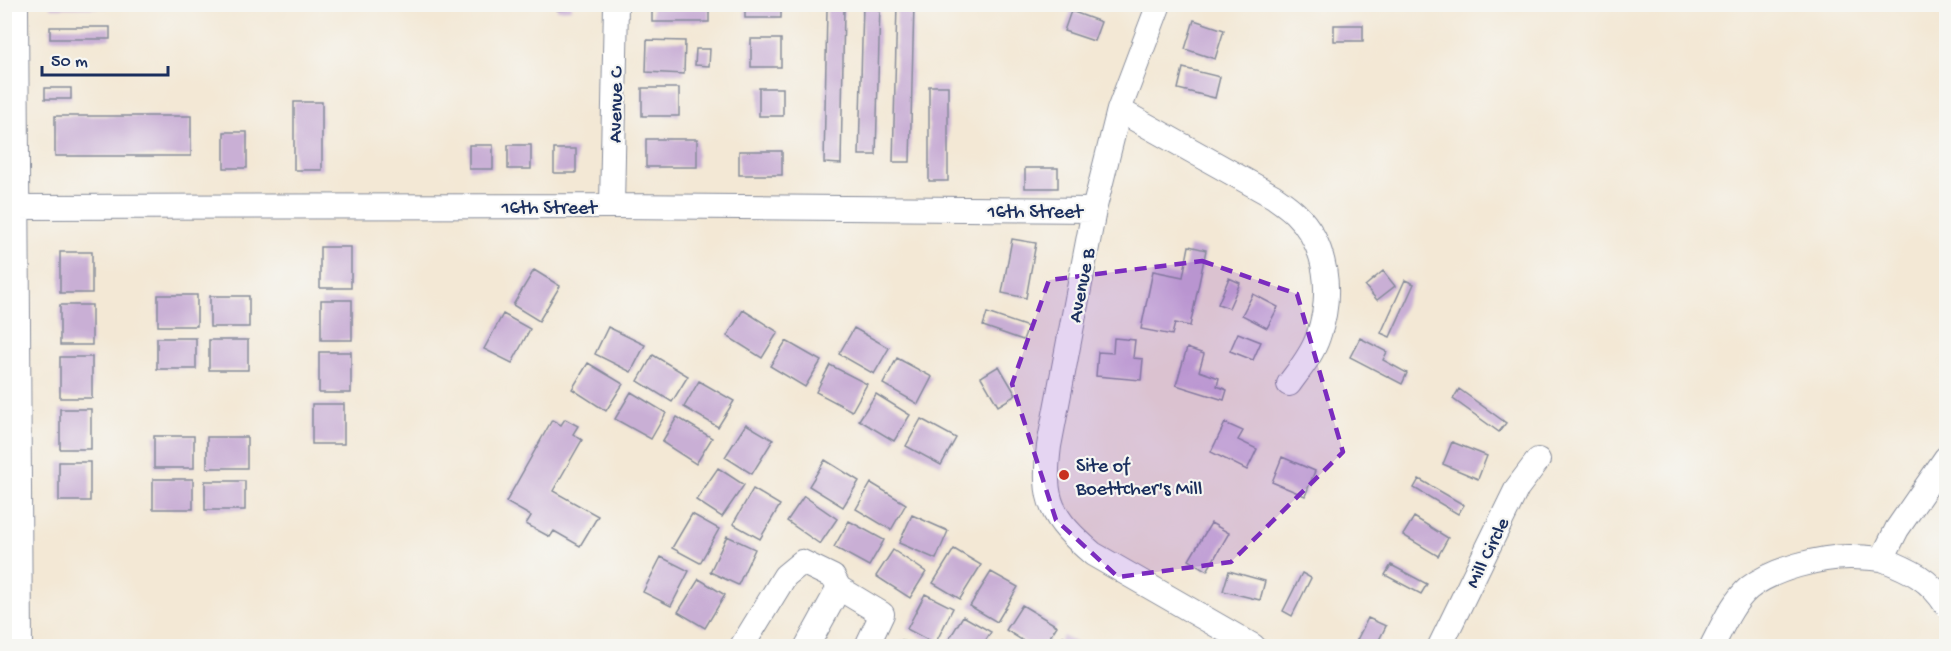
<svg xmlns="http://www.w3.org/2000/svg" width="1951" height="651" viewBox="0 0 1951 651" font-family="'Gochi Hand',sans-serif">
<style>
.building{fill:#c9afd5}
.lines{fill:none;stroke-linecap:round;stroke-linejoin:round}
.minor-casing{stroke:#878c9a;stroke-width:26}
.minor{stroke:#fff;stroke-width:24}
.marked{fill:#7b2cbf;fill-opacity:0.2;stroke:#7b2cbf;stroke-width:4.5;stroke-dasharray:12 8;stroke-linejoin:round}
.poi-dot{fill:#c8321e;stroke:#f6f6f2;stroke-width:2}
.labels{text-anchor:middle;stroke-width:4.5;stroke-linejoin:round;paint-order:stroke}
.street-label{font-size:20px;fill:#1b2f5e;stroke:#f6f6f2}
.poi-label{font-size:20px;fill:#1b2f5e;stroke:#f6f6f2;text-anchor:start}
</style>
<rect width="100%" height="100%" fill="#f6f6f2"/>
<filter id="ink" filterUnits="userSpaceOnUse"><feTurbulence type="fractalNoise" baseFrequency=".0167" numOctaves="2"/><feDisplacementMap in="SourceGraphic" scale="12" xChannelSelector="R" yChannelSelector="G"/><feConvolveMatrix kernelMatrix="1 2 1 2 8 2 1 2 1" color-interpolation-filters="sRGB"/></filter>
<filter id="wash" filterUnits="userSpaceOnUse"><feTurbulence type="fractalNoise" baseFrequency=".008" numOctaves="4" result="noise"/><feDisplacementMap in="SourceGraphic" scale="24" xChannelSelector="R" yChannelSelector="G"/><feGaussianBlur stdDeviation="1.35" result="paint"/><feColorMatrix in="noise" values="0 0 0 0 0 0 0 0 0 0 0 0 0 0 0 0 0 1.4 0 .05"/><feComposite in="paint" operator="in"/></filter>
<g filter="url(#wash)">
<rect width="100%" height="100%" fill="#f3e8d5"/>
<g id="blocks">
<path class="building" d="M50,4H107V8H50Z
M557,4H571L572,9L557,10Z
M652,4H709V22H652Z
M745,4H781V18H745Z
M863,4H880L876,155H859Z
M897,4H914L910,162H893Z
M827,9H844L841,164L824,163Z
M1071,11L1101,22L1094,41L1064,31Z
M1194,20L1224,30L1215,59L1185,49Z
M1334,25H1363V41H1334Z
M50,27H110V39H50Z
M751,39H781V67H751Z
M647,40L685,41L684,74L646,72Z
M696,49H710L709,66L695,65Z
M1183,68L1220,77L1215,98L1178,89Z
M929,86H948V181H929Z
M45,88H71V99H45Z
M642,88H679V116H642Z
M759,88H783V116H759Z
M294,102H322V170H294Z
M55,116H191V156H55Z
M224,132H247V168H224Z
M646,139H697V167H646Z
M469,145H493V169H469Z
M508,145H531V169H508Z
M554,149H576V173H554Z
M739,151H782V175H739Z
M1025,168H1058V188H1025Z
M1012,239L1036,243L1026,298L1002,293Z
M1189,246L1206,250L1190,326L1175,323L1172,335L1141,329L1153,271L1183,277Z
M320,247H351V288H320Z
M60,252H92V293H60Z
M534,270L560,286L539,321L513,305Z
M1383,271L1395,286L1377,300L1365,286Z
M1229,278L1240,283L1229,308L1218,304Z
M1405,280L1414,284L1390,337L1381,333Z
M1253,294L1278,307L1267,328L1242,315Z
M158,295H197V326H158Z
M210,296H249V327H210Z
M321,300H352V340H321Z
M60,305H92V345H60Z
M743,310L778,332L762,358L727,336Z
M987,313L1028,327L1023,340L983,326Z
M503,314L530,329L512,363L484,349Z
M608,327L645,345L631,372L595,354Z
M854,328L889,348L874,374L839,354Z
M1238,333L1261,342L1253,360L1230,351Z
M157,338H196V369H157Z
M1114,338L1135,340L1133,358L1143,359L1141,380L1096,376L1098,352L1113,353Z
M1360,338L1387,352L1383,360L1407,373L1402,384L1350,357Z
M209,340H248V370H209Z
M786,341L821,361L805,387L770,366Z
M1187,348L1204,354L1199,371L1219,378L1217,386L1227,390L1224,400L1176,385Z
M319,352H351V393H319Z
M653,355L688,376L672,402L638,381Z
M60,357H92V398H60Z
M897,358L932,377L918,404L883,384Z
M588,363L623,384L606,411L572,389Z
M830,365L867,384L852,411L816,392Z
M999,366L1016,395L998,406L981,377Z
M699,381L734,401L718,427L684,407Z
M1459,389L1506,423L1499,432L1453,399Z
M631,392L666,413L651,439L615,419Z
M876,394L910,415L894,441L859,420Z
M312,404H344V444H312Z
M60,409H91V449H60Z
M677,417L712,438L696,464L662,442Z
M565,419L578,426L573,434L582,440L553,491L598,516L580,546L554,531L550,537L526,524L531,516L506,502L552,420L561,425Z
M921,419L956,438L941,465L906,446Z
M1225,423L1243,431L1238,440L1257,449L1247,470L1211,452Z
M746,424L773,440L752,474L725,457Z
M154,436H194V468H154Z
M207,437H247V468H207Z
M1452,442L1487,456L1478,479L1443,464Z
M1282,457L1315,471L1305,496L1272,482Z
M825,460L859,481L843,507L809,486Z
M59,462H90V501H59Z
M718,468L744,485L722,517L696,500Z
M153,479H193V509H153Z
M1419,479L1464,505L1458,514L1414,488Z
M205,481H245V510H205Z
M871,483L906,504L891,530L856,509Z
M753,489L780,505L760,539L733,524Z
M804,496L837,519L820,544L787,521Z
M692,514L719,529L700,563L672,548Z
M912,515L948,531L936,559L899,543Z
M1414,517L1448,538L1438,556L1403,535Z
M849,521L884,540L869,566L834,547Z
M1211,523L1229,533L1207,571L1189,560Z
M727,536L755,549L738,585L710,572Z
M954,549L981,565L960,599L933,583Z
M893,550L926,572L910,598L876,576Z
M661,557L689,571L671,606L643,592Z
M1391,565L1427,584L1421,594L1385,575Z
M1229,571L1265,581L1260,600L1223,591Z
M991,572L1018,587L997,622L970,606Z
M1302,573L1311,578L1292,616L1283,611Z
M699,579L725,595L705,628L678,612Z
M925,594L953,608L935,644L907,629Z
M1022,605L1057,626L1044,646H1031L1006,630Z
M963,616L991,632L982,646H945Z
M1368,618L1386,626L1376,646H1354Z
M1063,636L1082,646H1057Z
M902,640L912,646H898Z"/>
</g>
</g>
<g filter="url(#ink)">
<use href="#blocks" fill-opacity="0" stroke="#878c9a" stroke-width="1.5"/>
<g class="lines">
<g class="minor-casing">
<path id="minor" d="M16,4L20,646
M1159,4L1119,110L1094,210L1049,446C1042,501 1051,518 1093,554L1253,646
M1119,110L1273,196C1280,201 1288,206 1295,213C1328,245 1333,295 1318,337C1312,355 1299,370 1289,384
M612,206L616,4
M4,207L612,206L1094,210
M1882,559C1910,570 1930,579 1946,605
M742,646L785,576L802,562L833,577L839,588L882,614L867,646
M807,646L839,588
M1440,646L1517,488L1538,460
M1712,646C1722,627 1732,603 1749,588C1773,569 1820,557 1850,557C1861,557 1872,558 1882,559L1897,529L1946,458"/>
</g>
<use href="#minor" class="minor"/>
</g>
</g>
<path class="marked" d="M1202,261L1297,294L1343,452L1231,562L1118,577L1056,520L1012,384L1049,280Z"/>
<circle class="poi-dot" cx="1064" cy="475" r="6"/>
<g class="labels">
<g class="street-label">
<text transform="translate(614 105) rotate(-89)" y="7">Avenue C</text>
<text x="549" y="213">16th Street</text>
<text x="1035" y="217">16th Street</text>
<text transform="translate(1080 285) rotate(-79)" y="7">Avenue B</text>
<text transform="translate(1486 552) rotate(-64)" y="7">Mill Circle</text>
</g>
<g class="poi-label">
<text x="1076" y="471">Site of<tspan x="1076" dy="23">Boettcher's Mill</tspan></text>
</g>
</g>
<rect width="1951" height="651" fill="none" stroke="#f6f6f2" stroke-width="24"/>
<path d="M42 66v9h126v-9" fill="none" stroke="#1b2f5e" stroke-width="3"/>
<text x="51" y="66" font-size="18" fill="#1b2f5e" stroke="#f6f6f2" stroke-width="4.5" paint-order="stroke">50 m</text>
</svg>
